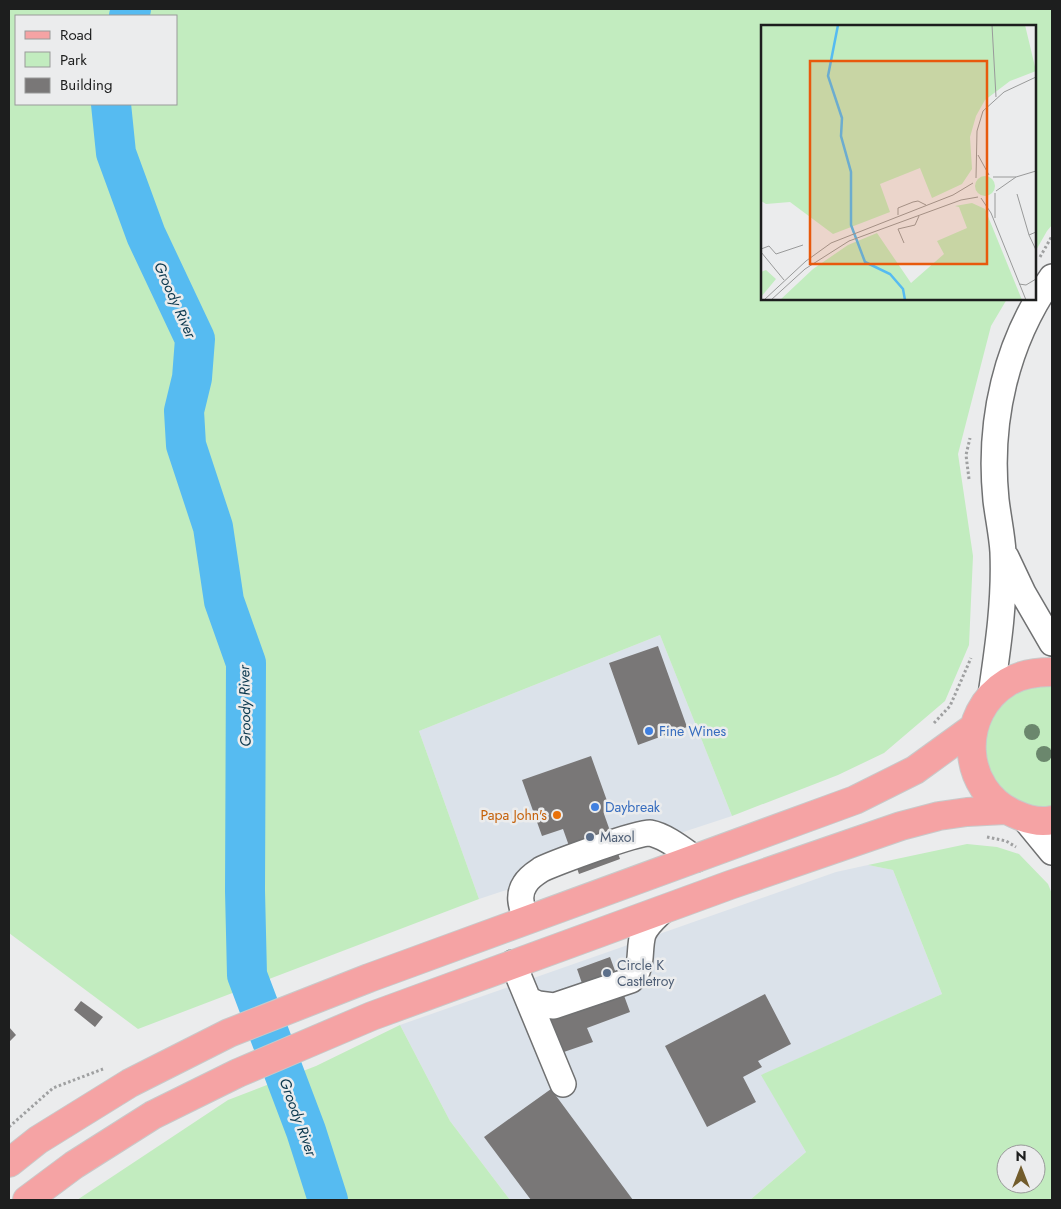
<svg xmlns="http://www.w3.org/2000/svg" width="1061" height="1209" viewBox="0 0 1061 1209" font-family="Jost,sans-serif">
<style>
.built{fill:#dbe2ea}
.green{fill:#c2ecbf;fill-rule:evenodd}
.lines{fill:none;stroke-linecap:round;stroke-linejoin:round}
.river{stroke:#56bbf1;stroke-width:40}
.building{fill:#797777}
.minor-casing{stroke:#707172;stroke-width:28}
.major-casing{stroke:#c9c9c9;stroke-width:30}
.path{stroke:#9fa0a1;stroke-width:3;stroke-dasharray:2.5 2.5;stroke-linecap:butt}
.minor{stroke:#fff;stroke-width:25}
.major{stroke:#f5a3a4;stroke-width:28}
.tree{fill:#6b876d}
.shop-dot{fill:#3f7fe0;stroke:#ebeced;stroke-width:2}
.food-dot{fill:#e8710a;stroke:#ebeced;stroke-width:2}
.service-dot{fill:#5c6f8a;stroke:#ebeced;stroke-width:2}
.labels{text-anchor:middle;stroke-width:5;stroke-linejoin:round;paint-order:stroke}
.shop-label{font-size:14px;fill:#366cbe;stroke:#ebeced;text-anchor:start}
.food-label{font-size:14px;fill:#c56008;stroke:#ebeced;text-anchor:end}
.service-label{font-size:14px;fill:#4e5e75;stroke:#ebeced;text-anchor:start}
.water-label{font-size:15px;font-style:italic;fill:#0d3a50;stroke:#ebeced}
.inset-river{fill:none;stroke:#56bbf1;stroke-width:2.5}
.inset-road{fill:none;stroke:#999a9a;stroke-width:1}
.view{fill:#e8590c;fill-opacity:0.15;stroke:#e8590c;stroke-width:2.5}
.inset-edge{fill:none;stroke:#1d1e1e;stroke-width:2.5}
</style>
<rect width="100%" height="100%" fill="#ebeced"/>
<path class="built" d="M660,635L732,816L479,899L419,731Z
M868,865L893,870L942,994L762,1075L806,1152L750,1200H510L450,1121L400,1025L836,872Z"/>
<path class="green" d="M9,9H1052V225L1047,231L1035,252V26H762V299H1007L991,326L958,454L973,556L969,645L945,701L884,753L838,775L732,816L660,635L419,731L479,899L138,1029L9,933ZM16,16H176V104H16Z
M1052,683V807L1047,808L1027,805L1008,796L993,781L985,762L987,721L1015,690Z
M967,844L997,847L1019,854L1048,884L1052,894V1200H750L806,1152L761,1075L942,994L893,870L868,865ZM1006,1154H1036V1184H1006Z
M400,1025L450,1121L510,1200H77L228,1100L316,1066Z"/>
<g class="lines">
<path class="river" d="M129,16L131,9
M111,104L116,153L146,235L195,339L192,378L184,411L186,445L213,527L224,601L246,663L245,891L247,975L306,1131L328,1200"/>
</g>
<path class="building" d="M658,646L687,727L638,745L609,663Z
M591,756L611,812L604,814L620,859L579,874L563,829L542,836L522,780Z
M610,957L630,1012L587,1028L593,1042L558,1054L543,1015L585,992L577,969Z
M765,994L791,1044L758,1061L762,1067L743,1077L756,1102L707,1127L665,1046Z
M81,1001L103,1017L95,1027L74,1010Z
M9,1027L16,1035L9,1042Z
M551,1089L633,1200H531L484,1137Z"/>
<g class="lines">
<g class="minor-casing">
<path id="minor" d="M1006,557L1023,593L1052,643
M991,695C998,647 1005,601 1003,552C1002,535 998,517 996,500C988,421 1006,342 1052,277
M1024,818L1052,852
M526,920C522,907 517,896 525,884C529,877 536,873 542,869C555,863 640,831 650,833C666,836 683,850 696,859
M513,963L563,1084
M529,1000L538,1004L554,1006L631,980C644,967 638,951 643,934C647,924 656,917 664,909"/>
</g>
<g class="major-casing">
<path id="major" d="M1052,672C1037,672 1021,674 1008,682C957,713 960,790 1015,814C1026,819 1040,823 1052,820
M9,1163L38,1140L130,1083L229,1033L369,978L855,800L915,770L973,728
M27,1200L74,1165L153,1115L238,1073L372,1016L730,885L901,826L939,816L967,812L1005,810"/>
</g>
<path class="path" d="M1040,257L1052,236
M969,479L966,455L970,438
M934,723L950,706L971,658
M987,837L1006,841L1016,847
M9,1127L53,1088L103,1069"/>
<use href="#minor" class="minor"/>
<use href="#major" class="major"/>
</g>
<g class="tree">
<circle cx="1032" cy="732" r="8"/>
<circle cx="1044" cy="754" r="8"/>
</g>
<g class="shop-dot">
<circle cx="649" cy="731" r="5"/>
<circle cx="595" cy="807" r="5"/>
</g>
<circle class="food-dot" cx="557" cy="815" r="5"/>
<g class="service-dot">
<circle cx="590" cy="837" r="5"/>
<circle cx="607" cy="973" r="5"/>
</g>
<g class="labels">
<g class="shop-label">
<text x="659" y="736">Fine Wines</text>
<text x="605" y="812">Daybreak</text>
</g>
<g class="food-label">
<text x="547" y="820">Papa John's</text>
</g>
<g class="service-label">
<text x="600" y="842">Maxol</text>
<text x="617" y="970">Circle K<tspan x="617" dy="16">Castletroy</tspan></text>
</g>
<g class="water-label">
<text transform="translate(175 300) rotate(66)" y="5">Groody River</text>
<text transform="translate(245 706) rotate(-91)" y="5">Groody River</text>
<text transform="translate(298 1117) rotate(70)" y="5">Groody River</text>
</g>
</g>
<g transform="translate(761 25)">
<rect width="275" height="275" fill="#ebeced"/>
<path d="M0,0H264L275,46L249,56L224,75L215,91L209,112L211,144L201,159L171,173L159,143L119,159L129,187L72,209L29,177L5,179L0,176ZM214 161a10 10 0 1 1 20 0a10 10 0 1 1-20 0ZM211,178L224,184L261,275H19L52,244L87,220L116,208L150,258L183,229L176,216L206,203L198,182L194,181ZM5,245L15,254L0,272V247Z" fill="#c2ecbf"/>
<path class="inset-river" d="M77,0L67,51L81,93L80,111L90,147V200L104,237L129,249L142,264L144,275"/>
<path class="inset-road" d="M231,0L235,72M217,130L228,150M232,152H255M215,153L216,106L222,86L243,67L275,52M235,166L255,152L275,146M234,168V193M256,169L268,210M220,173L230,188L265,275M137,190V183L152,177L157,176L165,180M137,204L154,200L158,191M137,204L143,218M275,207L268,210L275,225M0,224L8,221L15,229L42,220M0,227L23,255M258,259L265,260L275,254M3,275L45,236L70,218L192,170L212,158M10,275L44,244L88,216L200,175L217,172"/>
<path class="view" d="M49,36H226V239H49Z"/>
<rect width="275" height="275" class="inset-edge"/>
</g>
<rect width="1061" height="1209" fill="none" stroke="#1d1e1e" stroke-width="20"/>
<rect x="15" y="15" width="162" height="90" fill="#ebeced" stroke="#999a9a"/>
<rect x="25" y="31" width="25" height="8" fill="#f5a3a4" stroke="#999a9a"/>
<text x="60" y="40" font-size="15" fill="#1d1e1e">Road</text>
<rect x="25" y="52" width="25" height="15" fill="#c2ecbf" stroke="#999a9a"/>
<text x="60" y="65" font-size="15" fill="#1d1e1e">Park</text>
<rect x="25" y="78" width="25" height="15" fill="#797777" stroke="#999a9a"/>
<text x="60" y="90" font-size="15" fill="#1d1e1e">Building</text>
<g transform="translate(1021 1169)"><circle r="24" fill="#ebeced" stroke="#999a9a"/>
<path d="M0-4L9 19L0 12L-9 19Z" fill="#725c2c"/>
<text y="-8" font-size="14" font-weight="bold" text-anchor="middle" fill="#1d1e1e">N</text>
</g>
</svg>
